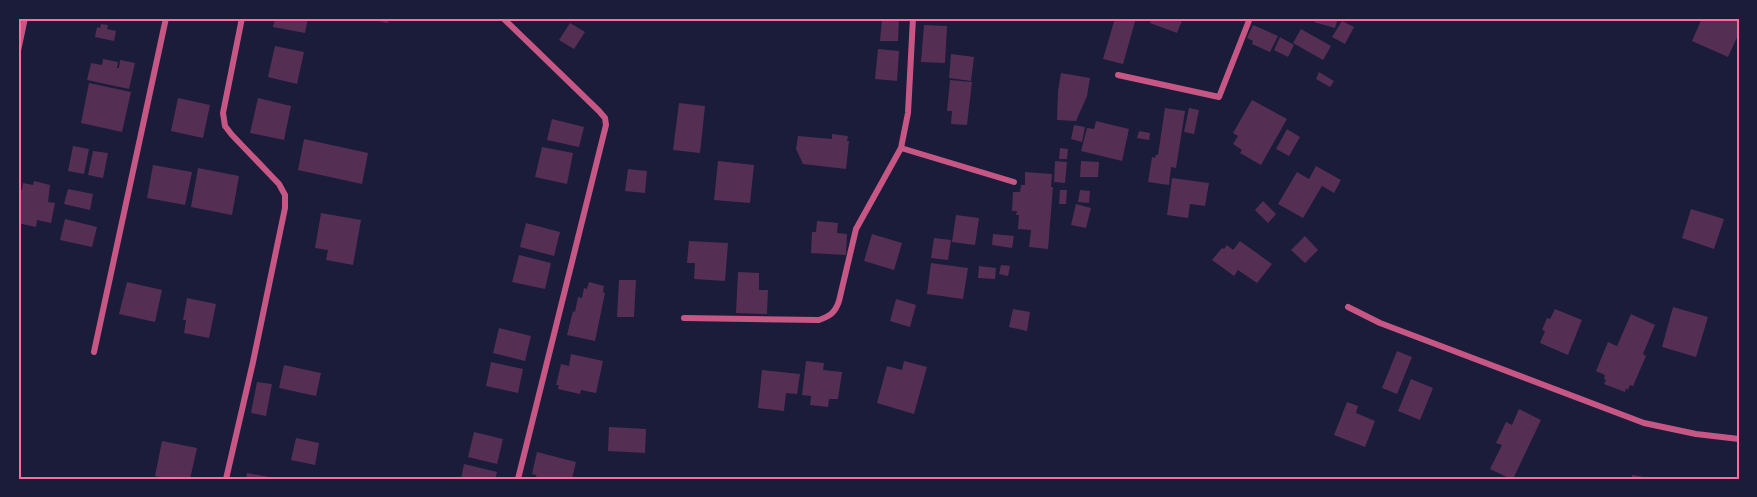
<svg xmlns="http://www.w3.org/2000/svg" width="1757" height="497" viewBox="0 0 1757 497" font-family="'Public Sans',sans-serif">
<style>
.building{fill:#542f53}
.lines{fill:none;stroke-linecap:round;stroke-linejoin:round}
.minor{stroke:#c65784;stroke-width:6}
.neatline{fill:none;stroke:#ff6b9d;stroke-width:2}
</style>
<rect width="100%" height="100%" fill="#1b1b3a"/>
<path class="building" d="M275,18H308L305,33L273,27Z
M374,18H389L388,23L374,20Z
M882,18H899L898,41H880Z
M1115,18H1136L1123,64L1103,59Z
M1152,18H1183L1177,33L1150,23Z
M1316,18H1338L1335,28L1314,22Z
M1702,18H1733L1739,20V33L1728,57L1692,41Z
M1342,21L1354,27L1345,44L1332,37Z
M570,23L585,32L574,49L559,40Z
M101,24L108,25L107,29L116,31L114,41L95,37L97,27L100,28Z
M924,25L947,26L945,63L921,62Z
M1253,25L1278,36L1270,52L1252,44L1253,41L1247,38Z
M1301,29L1331,46L1323,60L1293,43Z
M1280,37L1294,45L1288,57L1274,50Z
M275,46L304,52L297,84L268,77Z
M878,49L899,51L897,81L875,79Z
M951,54L974,57L971,81L949,78Z
M103,59L118,62L117,68H119L120,60L135,63L129,89L87,80L91,63L102,65Z
M1319,72L1334,81L1330,87L1316,79Z
M1061,73L1090,78L1087,96L1076,121L1057,120L1058,91Z
M950,80L972,82L967,125L951,124L952,111H947Z
M89,83L131,92L122,132L81,123Z
M178,98L210,105L203,138L171,131Z
M258,98L291,106L284,140L250,133Z
M1252,100L1287,119L1261,165L1240,153L1242,150L1233,144L1238,136L1233,133Z
M679,103L705,106L700,153L673,150Z
M1165,108L1185,111L1176,168L1171,167L1169,185L1148,182L1152,157L1155,158L1156,155H1158Z
M1189,108L1199,110L1194,134L1184,132Z
M552,119L584,127L579,147L547,140Z
M1096,121L1129,129L1122,161L1081,151L1087,128L1094,129Z
M1074,125L1085,127L1082,142L1071,139Z
M1287,129L1300,137L1289,156L1276,149Z
M1139,131L1150,133L1149,140L1137,138Z
M832,134L848,136L847,141H849L846,169L803,164L796,149L798,136L832,139Z
M304,139L368,153L362,184L298,170Z
M73,146L89,149L84,174L68,171Z
M542,147L573,153L567,184L535,177Z
M1060,148L1068,149L1067,159H1059Z
M93,151L108,153L103,178L88,175Z
M718,161L754,165L750,203L714,200Z
M1055,161L1067,162L1065,183L1054,182Z
M1081,161L1099,162L1098,177H1080Z
M153,165L192,172L185,205L147,198Z
M1316,166L1341,180L1334,193L1322,186L1303,218L1278,204L1297,172L1309,179Z
M198,168L239,176L232,215L191,207Z
M628,169L647,171L645,193L625,191Z
M1025,172L1052,174L1051,187H1053L1048,249L1029,247L1031,230L1018,229L1019,215H1016L1017,211H1012L1013,192H1020L1021,185H1025Z
M1172,178L1209,183L1205,206L1190,204L1188,218L1167,215Z
M34,181L50,185L48,202L55,203L51,223L37,220L36,227L18,223V190H22L23,183L33,185Z
M68,189L93,194L90,210L64,204Z
M1060,190H1067L1066,204H1059Z
M1080,190L1090,191L1089,203L1078,202Z
M1263,201L1276,214L1268,223L1255,210Z
M1076,204L1091,208L1086,228L1071,225Z
M1691,209L1724,219L1714,249L1682,238Z
M321,213L361,220L353,265L326,260L328,250L315,248Z
M956,215L979,218L975,245L952,242Z
M65,219L97,227L92,247L60,240Z
M817,221L838,223L837,233L847,234L846,255L811,253L812,232H816Z
M526,223L560,232L554,256L520,247Z
M872,234L902,243L894,270L864,261Z
M993,234L1014,236L1012,248L992,245Z
M1305,236L1318,250L1305,263L1291,250Z
M934,238L951,240L948,260L931,258Z
M689,241L728,243L725,281L694,279L695,263H687Z
M1240,241L1272,264L1257,283L1238,270L1234,276L1212,260L1222,248L1224,249L1227,245L1233,250Z
M519,255L551,263L545,289L512,282Z
M931,263L968,268L963,299L927,294Z
M1001,265L1010,266L1008,276L999,274Z
M979,266L996,268L995,279L978,278Z
M738,272L759,273V290H768L767,314L736,313Z
M619,280H636L634,317H617Z
M127,282L162,290L155,322L119,314Z
M589,282L604,286L603,292L605,293L595,341L567,335L573,311L575,312L578,297L582,298L584,288L587,289Z
M187,298L216,304L209,338L184,333L186,320H183Z
M896,299L916,305L910,327L890,321Z
M1673,307L1708,317L1696,357L1662,347Z
M1013,309L1030,312L1027,331L1009,327Z
M1555,309L1582,320L1568,355L1540,343L1545,331L1542,330L1547,318L1550,319Z
M1631,314L1655,325L1643,354L1646,356L1633,386L1630,385L1628,390L1626,388L1625,392L1604,384L1606,380L1604,379L1605,375L1596,371L1608,342L1617,346Z
M499,328L531,336L525,361L493,353Z
M1397,351L1412,357L1397,394L1382,388Z
M571,354L603,361L596,393L581,390L580,394L558,389L559,385H556L561,364L569,366Z
M806,361L824,363L823,370L842,372L838,399H829L828,407L810,405L811,396L802,395Z
M904,361L927,367L914,414L877,403L887,366L902,370Z
M491,362L523,369L518,393L486,386Z
M284,365L321,373L316,396L279,388Z
M762,370L800,374L797,394L786,393L784,411L758,408Z
M1411,379L1433,388L1420,420L1398,411Z
M257,382L272,384L266,416L251,413Z
M1347,402L1358,406L1356,413L1375,421L1365,447L1334,435Z
M1519,409L1541,420L1513,479H1511L1490,469L1502,445L1496,443L1506,422L1512,425Z
M609,427L646,429L645,453L608,451Z
M474,432L503,439L497,464L468,457Z
M296,438L319,443L315,465L291,460Z
M162,441L197,448L190,479H169L155,476Z
M537,452L576,462L572,479H537L536,475L532,474Z
M464,464L497,472L495,479H461Z
M247,473L274,478V479H246Z
M1632,475L1649,478V479H1632Z"/>
<g class="lines">
<path class="minor" d="M503,18L599,111L605,118L606,125L518,479
M18,51L25,18
M1118,75L1219,97L1250,18
M901,148L1014,182
M1348,307L1380,323L1644,423L1696,434L1739,439
M684,318L819,320C830,316 835,313 839,301L856,229L901,148L908,113L913,18
M94,352L166,18
M226,479L253,362L285,208V195L279,184L232,135L225,126L223,113L242,18"/>
</g>
<rect width="1757" height="497" fill="none" stroke="#1b1b3a" stroke-width="39"/>
<rect x="20" y="20" width="1718" height="458" class="neatline"/>
</svg>
